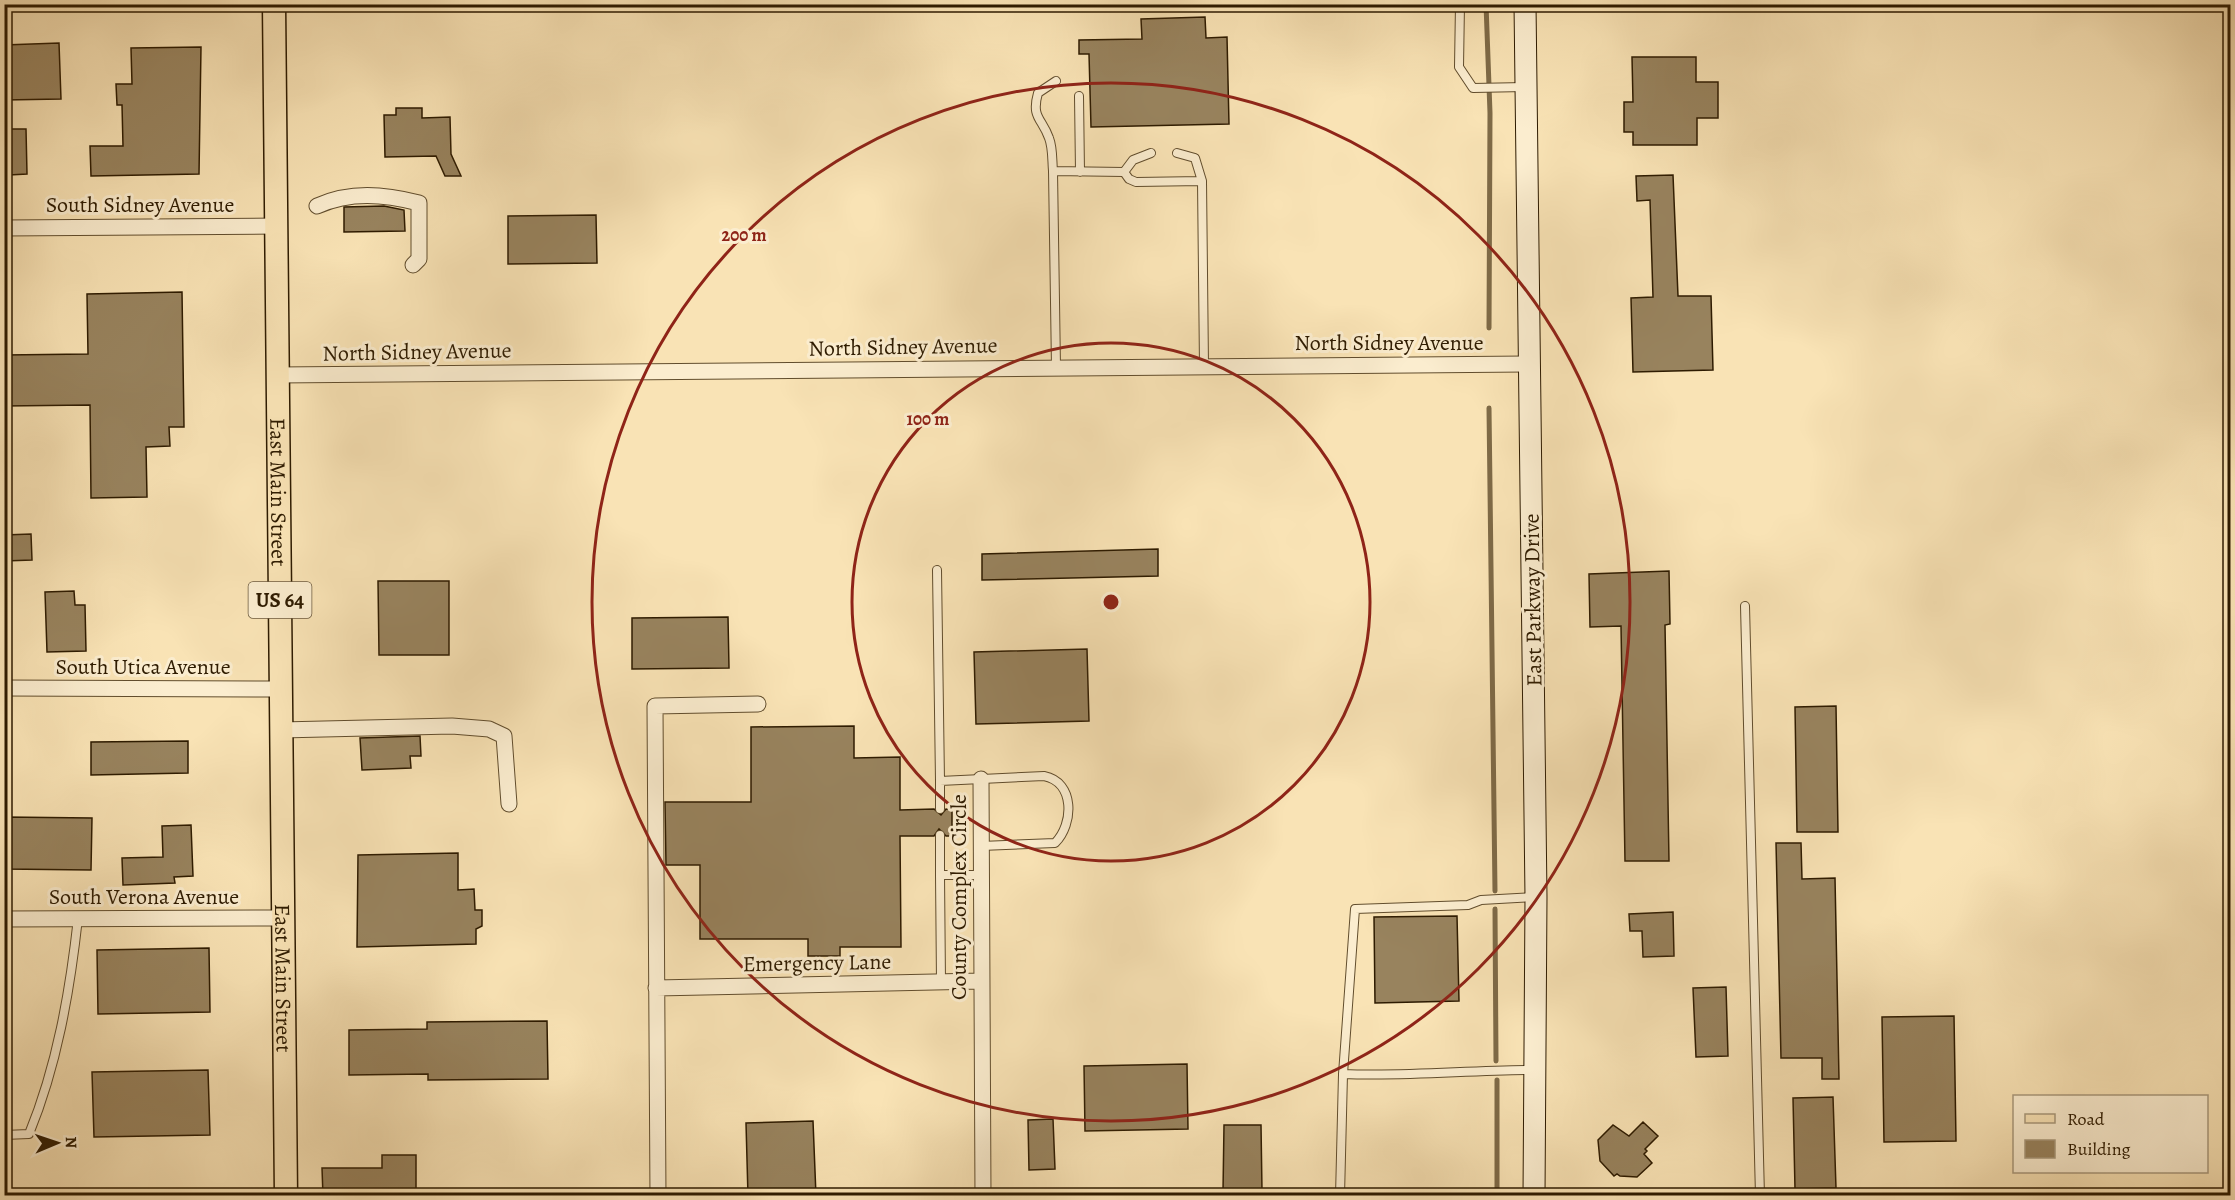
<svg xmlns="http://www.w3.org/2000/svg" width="2235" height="1200" viewBox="0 0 2235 1200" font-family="Alegreya,serif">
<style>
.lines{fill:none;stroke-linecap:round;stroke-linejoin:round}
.stream{stroke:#7e6a47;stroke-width:5}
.building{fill:#98835e;stroke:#2e1b00;stroke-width:1.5}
.lane-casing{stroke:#614d2d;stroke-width:10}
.street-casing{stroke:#614d2d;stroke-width:17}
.secondary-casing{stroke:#2e1b00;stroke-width:23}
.primary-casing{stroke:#2e1b00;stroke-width:25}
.lane{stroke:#fbedcf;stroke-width:8}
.street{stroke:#fbedcf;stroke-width:15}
.secondary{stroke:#fbedcf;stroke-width:21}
.primary{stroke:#f9e3b5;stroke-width:22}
.ring{fill:none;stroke:#8f2418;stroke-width:3}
.labels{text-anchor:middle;stroke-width:6;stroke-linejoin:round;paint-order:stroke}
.shield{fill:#fbedcf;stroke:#6c5a3e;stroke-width:1.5}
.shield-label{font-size:21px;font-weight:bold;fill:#2e1b00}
.street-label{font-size:22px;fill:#2e1b00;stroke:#fbedcf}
.centre{fill:#8f2418;stroke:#fbedcf;stroke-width:3}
.ring-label{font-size:18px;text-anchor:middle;font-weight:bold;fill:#8f2418;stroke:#fbedcf;stroke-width:6;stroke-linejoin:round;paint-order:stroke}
</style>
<rect width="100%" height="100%" fill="#f9e3b5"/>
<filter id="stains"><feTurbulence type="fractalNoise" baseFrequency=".00333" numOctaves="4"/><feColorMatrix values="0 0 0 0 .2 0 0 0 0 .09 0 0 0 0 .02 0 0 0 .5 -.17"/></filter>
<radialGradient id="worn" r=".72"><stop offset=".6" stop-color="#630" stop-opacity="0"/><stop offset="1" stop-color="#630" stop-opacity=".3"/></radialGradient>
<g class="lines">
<path class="stream" d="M1486,4L1490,113L1489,328
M1489,408L1495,891
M1495,909L1496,1061
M1497,1196V1080"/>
</g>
<path class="building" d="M1205,17L1206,38L1227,37L1229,124L1091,127L1089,54H1079V40L1142,39L1141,19Z
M59,43L61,99L4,100V45Z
M201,47L199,174L91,176L90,146H123L122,105H117L116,84H132L131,48Z
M1632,57H1696V82H1718V118H1697V145H1633V132H1624V102H1633Z
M396,108H422V118L450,117L451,154L461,176H445L436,156L385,157L384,115H396Z
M8,129H26L27,174L9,175Z
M1673,175L1678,296H1711L1713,370L1633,372L1631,298L1653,297L1650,200L1637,201L1636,176Z
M384,206L404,210L405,231L344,232V207Z
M596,215L597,263L508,264V216Z
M182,292L184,427H169L170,446L146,447L147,497L91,498L90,405L4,406V355L88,354L87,294Z
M31,534L32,560L4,561V535Z
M1158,549V576L982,580V554Z
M1669,571L1670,624L1665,625L1669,861H1625L1621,626L1590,627L1589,574Z
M378,581H449V655H379Z
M74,591L75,605H85L86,651L47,652L45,592Z
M728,617L729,668L632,669V618Z
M1087,649L1089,721L976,724L974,652Z
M1836,706L1838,832H1797L1795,707Z
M854,726V758L900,757V810L934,809L941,815L946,809L952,810V836H946L939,829L934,836H900L901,947H840V956H808V939H700V865H666L665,802H751V727Z
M420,736L421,756H410L411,768L362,770L360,738Z
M188,741V773L91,775V742Z
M4,817L92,818L91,870L4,869Z
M191,825L193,876L174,877L175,883L123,885L122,858L163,857L162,826Z
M1776,843H1801L1802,879L1835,878L1839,1079H1822V1058H1781Z
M458,853V890L474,889L475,910H482V926L476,929V944L357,947L358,855Z
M1673,912L1674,956L1643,957L1642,931H1630L1629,914Z
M1457,916L1459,1001L1375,1003L1374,917Z
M209,948L210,1012L98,1014L97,950Z
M1726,987L1728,1056L1696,1057L1693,988Z
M1954,1016L1956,1141L1884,1142L1882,1017Z
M547,1021L548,1079L428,1080V1074L349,1075V1030L427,1029V1022Z
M1187,1064L1188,1129L1085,1131L1084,1066Z
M208,1070L210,1135L94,1137L92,1072Z
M1833,1097L1836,1188L1795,1189L1793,1098Z
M1053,1119L1055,1169L1029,1170L1028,1120Z
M813,1121L816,1196H748L746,1123Z
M1643,1122L1658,1136L1645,1149L1647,1151L1644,1154L1652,1163L1637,1177L1620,1176L1617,1174L1614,1176L1600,1161L1598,1140L1613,1125L1629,1136Z
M1224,1125H1261L1262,1191L1223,1192Z
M382,1155H416V1196H323L322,1168H382Z"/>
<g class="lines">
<g class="lane-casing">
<path id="lane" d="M1460,4L1459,67L1473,88L1525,87
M1079,96L1080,172
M1177,153L1195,158L1202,181L1204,366
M1053,171C1052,161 1053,148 1049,138C1042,118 1031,118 1038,93L1056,81
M1124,172L1129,179L1136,182L1202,181
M1056,367L1053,171L1124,172L1133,160L1151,153
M937,570L940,781L1044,776C1075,782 1074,824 1055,843L981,846
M1745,606L1760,1196
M940,781V809
M940,835V875H981
M940,875L941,982
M1343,1074C1407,1077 1469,1070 1532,1070
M4,1135L29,1134C57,1066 70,991 78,918
M1340,1196L1343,1074L1355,909L1468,905L1481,900L1534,897"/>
</g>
<g class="street-casing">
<path id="street" d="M317,206C350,191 384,194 419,203V259L413,265
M4,228L277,226
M277,375L1529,364
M4,688L281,689
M281,730L452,726L489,729L504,736L509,804
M981,779L983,1196
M4,919L283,918
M656,988L980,981
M658,1196L655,706L758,704"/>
</g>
<g class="secondary-casing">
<path id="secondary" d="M1525,4L1536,897L1534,1196"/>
</g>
<g class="primary-casing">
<g id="primary">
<path id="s1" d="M274,4L286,1196"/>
</g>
</g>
<use href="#lane" class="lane"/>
<use href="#street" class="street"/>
<use href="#secondary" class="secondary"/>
<use href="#primary" class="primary"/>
</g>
<g class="ring">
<circle cx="1111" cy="602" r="259"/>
<circle cx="1111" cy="602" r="519"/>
</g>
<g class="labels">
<rect class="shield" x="248.5" y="582" width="63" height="36" rx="4.5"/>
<g class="shield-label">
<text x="280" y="607">US 64</text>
</g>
<g class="street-label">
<text x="140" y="212">South Sidney Avenue</text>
<text x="1389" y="350">North Sidney Avenue</text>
<text transform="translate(903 346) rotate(-1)" y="8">North Sidney Avenue</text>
<text transform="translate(417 351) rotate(-1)" y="8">North Sidney Avenue</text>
<text dy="8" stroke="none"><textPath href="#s1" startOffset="488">East Main Street</textPath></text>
<text transform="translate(1532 600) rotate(-91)" y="8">East Parkway Drive</text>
<text x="143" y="674">South Utica Avenue</text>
<text x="144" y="904">South Verona Avenue</text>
<text transform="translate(958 897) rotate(-90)" y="8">County Complex Circle</text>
<text transform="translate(817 962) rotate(-1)" y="8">Emergency Lane</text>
<text dy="8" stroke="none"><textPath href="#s1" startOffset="974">East Main Street</textPath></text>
</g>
</g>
<circle cx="1111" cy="602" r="9" class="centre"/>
<g class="ring-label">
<text x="744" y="241">200 m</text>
<text x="928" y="425">100 m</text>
</g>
<rect width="2235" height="1200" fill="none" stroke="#f9e3b5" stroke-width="24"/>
<rect x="6" y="6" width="2223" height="1188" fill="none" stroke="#2e1b00" stroke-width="3"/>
<rect x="12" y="12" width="2211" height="1176" fill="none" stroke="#2e1b00" stroke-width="1.5"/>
<rect x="2013" y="1095" width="195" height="78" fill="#fbedcf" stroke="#a9997c" stroke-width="1.5"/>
<rect x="2025" y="1114" width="30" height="9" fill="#f9e3b5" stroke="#a9997c" stroke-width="1.5"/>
<text x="2067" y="1125" font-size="18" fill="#2e1b00">Road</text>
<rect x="2025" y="1140" width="30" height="18" fill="#98835e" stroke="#a9997c" stroke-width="1.5"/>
<text x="2067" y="1155" font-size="18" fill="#2e1b00">Building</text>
<g transform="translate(57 1143) rotate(88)" stroke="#fbedcf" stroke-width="4.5" paint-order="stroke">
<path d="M0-4.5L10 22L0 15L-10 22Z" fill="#2e1b00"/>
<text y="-9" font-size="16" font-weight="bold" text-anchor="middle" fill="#2e1b00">N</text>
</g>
<rect width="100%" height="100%" filter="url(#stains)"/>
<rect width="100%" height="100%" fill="url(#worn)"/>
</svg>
